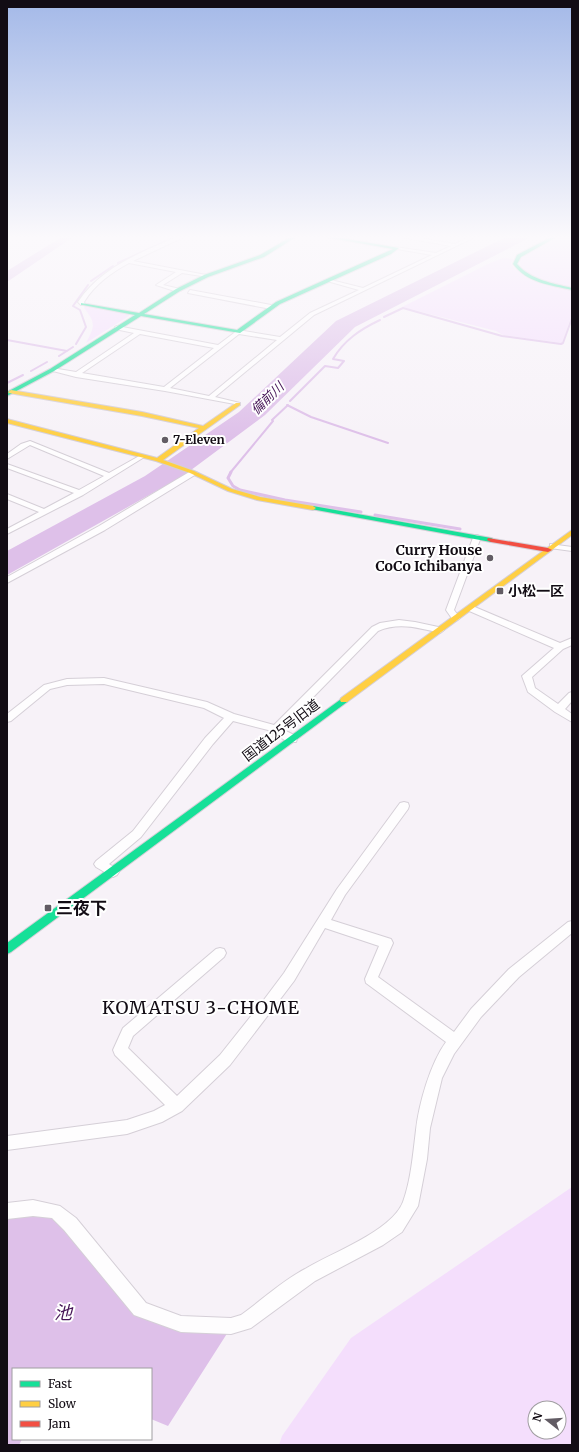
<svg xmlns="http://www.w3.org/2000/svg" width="579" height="1452" viewBox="0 0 579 1452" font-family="Merriweather,'Noto Sans JP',serif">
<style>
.green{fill:#f4defc;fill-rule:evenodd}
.water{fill:#dec0e9}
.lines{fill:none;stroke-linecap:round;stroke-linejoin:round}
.stream-far1{stroke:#dec0e9;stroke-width:2}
.stream{stroke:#dec0e9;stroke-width:3}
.street-casing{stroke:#d5cfd7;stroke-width:2}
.fast-casing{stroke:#d5cfd7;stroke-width:2}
.slow-casing{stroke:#d5cfd7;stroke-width:2}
.jam-casing{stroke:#d5cfd7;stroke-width:2}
.street{fill:#fefdfe;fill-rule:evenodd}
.fast{fill:#16e098;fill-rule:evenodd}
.slow{fill:#ffcf43;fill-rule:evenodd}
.jam{fill:#f24e42;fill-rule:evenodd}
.poi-dot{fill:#625c64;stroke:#fff;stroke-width:1.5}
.labels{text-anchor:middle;stroke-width:4;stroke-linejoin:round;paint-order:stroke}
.far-poi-label{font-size:12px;font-weight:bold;fill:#120c14;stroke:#fff;text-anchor:start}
.far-water-label{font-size:13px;font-style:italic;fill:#461557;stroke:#fff}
.poi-label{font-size:14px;font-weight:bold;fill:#120c14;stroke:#fff;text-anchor:end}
.street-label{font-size:14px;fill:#120c14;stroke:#fff}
.near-poi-label{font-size:17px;font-weight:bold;fill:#120c14;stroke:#fff;text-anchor:start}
.near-neighbourhood-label{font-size:18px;letter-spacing:1px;fill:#120c14;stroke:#fff}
.near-water-label{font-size:18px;font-style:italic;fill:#461557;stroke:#fff}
</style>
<rect width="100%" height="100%" fill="#f7f2f8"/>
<path class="green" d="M564,235H572V287C559,284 512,277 521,257Z
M503,258L513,259L511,264C518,278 557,285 572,290V314L562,343L503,335L496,331L402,307L490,263Z
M86,306L130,314L129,316L86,343C95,326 96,323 84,308Z
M572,1187V1445H279L282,1436L351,1338ZM535,1408H559V1432H535Z"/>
<path class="water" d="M65,235H76L7,282V271Z
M510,235H535L355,327L265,415L183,476L7,575V551L145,476L239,412L336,321Z
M7,1216H52L66,1228L137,1315L228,1332L168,1426L151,1419V1369H13V1439H22L19,1445H7Z"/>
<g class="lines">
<path class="stream-far1" d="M118,263L179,235
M91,281L113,266
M384,317L403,308L502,336L561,344L563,343L572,318
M7,340L67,351
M76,344L86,327L80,310L73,306L88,285
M59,356L73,347
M31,371L47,362
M7,383L23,375
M290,401L325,366L338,368L344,361L333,359C344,340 361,329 380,320
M287,405L311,417L388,443
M230,473L273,421L272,420L288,405"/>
<path class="stream" d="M231,472L228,478L233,486L240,490L285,500L361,512
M375,515L460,529"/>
<g class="street-casing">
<path id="street" d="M182,235H188L133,261L206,275L208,277L182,273L163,285L180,289L178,292L156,285L176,272L129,263C111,273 95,284 84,302L85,305H81L78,302C102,266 144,251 182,235Z
M389,235H401L455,244L473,235H479L314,315L215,397L240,403V405L165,391L76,377L49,370L52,368L76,372L134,333L115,329V327L117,326L218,345L238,330L280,337L310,313L359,290L327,281V279L363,288L432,255L397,249L395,247L436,253L451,246ZM140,334L214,348L164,387L82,373ZM239,334L277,340L209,396L170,388Z
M190,290L271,305L274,307L271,309L188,293Z
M30,441L109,473L141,455L146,456L83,495L7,534V529L39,512L7,499V494L44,509L74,493L7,468V464L79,490L104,476L30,445L7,459V454L21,444Z
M191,471L198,473L105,530L7,583V577L99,526Z
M474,535H477L481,537L454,610L460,618L456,621L453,620L446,610Z
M550,544L572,547V551L550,548Z
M470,605L560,643L572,638V645L563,649L532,677L535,688L558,704L569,693L572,692V701L565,709L572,714V722L555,712L528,692L522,676L554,648L467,610L466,608Z
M399,620L415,622L443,628L444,630L440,633C419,628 399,622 378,631L282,729L296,736L297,739L296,742H288L268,730L233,721L213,744L141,837L109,864L117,869L119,872L117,875L113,877L96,867L94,864L96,861L133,831L205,738L224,718L204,708L104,684L67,685L50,689L11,721L7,722V714L44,685L67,679L104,678L207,702L234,714L274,725L372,627L380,623Z
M404,802L408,803L409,806L408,809L345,895L331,920L391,939L393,943L378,977L454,1032L471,1009L509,969L568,922L572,921V933L519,977L481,1017L454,1054L442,1078L430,1128L427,1159L418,1206L402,1232L383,1245L315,1281L251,1328L231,1334L181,1332L134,1315L64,1230L52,1218L33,1216L7,1219V1203L33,1200L60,1206L76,1218L146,1303L181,1316L231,1318L241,1315C262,1300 282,1281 305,1269C331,1253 392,1231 403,1202C411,1180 413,1154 416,1130C419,1104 430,1064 446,1042L366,983L365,979L379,946L325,928L294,981L230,1065L182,1111L162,1122L127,1134L7,1150V1136L127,1120L154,1111L165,1105L115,1055L113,1050L123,1028L216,949L220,948L224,949L226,953L224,957L133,1036L128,1048L177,1096L220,1055L263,1001L284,973L337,889L400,803Z"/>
</g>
<g class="fast-casing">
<path id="fast" d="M294,235H299L264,257L208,277L180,291L144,314L237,330L276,302L393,249L313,235H324L399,248L391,254L280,304L240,333L141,316L54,371L7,396V392L50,369L135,315L83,305H81V303L139,313L176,289L204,275L260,255Z
M555,235H560L521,257L517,264C531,280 552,283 572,288V290C550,285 527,283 513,264L517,255Z
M313,506L491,538L495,540L491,542L311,509L310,508Z
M344,697L348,700L347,702L11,952L7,954V943Z"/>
</g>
<g class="slow-casing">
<path id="slow" d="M11,390L142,412L203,426L236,403H240V405L163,460L194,471L232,489L260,497L313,506L316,508L313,510L257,500L228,491L190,473L156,461L7,423V419L157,458L199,428L142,416L9,393L8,392Z
M572,530V535L347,702H341L340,700L341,698Z"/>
</g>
<g class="jam-casing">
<path id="jam" d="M488,538L548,548L552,550L548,552L491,542L487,540Z"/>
</g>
<use href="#street" class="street"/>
<use href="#fast" class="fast"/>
<use href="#slow" class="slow"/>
<use href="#jam" class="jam"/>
</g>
<linearGradient id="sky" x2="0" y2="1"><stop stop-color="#a4b9e8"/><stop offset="0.54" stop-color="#fbf9fc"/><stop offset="1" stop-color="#fbf9fc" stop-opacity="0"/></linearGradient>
<rect width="579" height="439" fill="url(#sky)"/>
<g class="poi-dot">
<circle cx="165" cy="440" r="4"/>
<circle cx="490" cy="558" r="4"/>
<rect x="496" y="587" width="8" height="8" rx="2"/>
<rect x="44" y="904" width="8" height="8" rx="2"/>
</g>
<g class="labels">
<g class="far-poi-label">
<text x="173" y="444">7-Eleven</text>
</g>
<g class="far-water-label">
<text transform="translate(267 398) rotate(-44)" y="5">備前川</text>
</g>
<g class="poi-label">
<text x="482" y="555">Curry House<tspan x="482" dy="16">CoCo Ichibanya</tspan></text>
<text x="508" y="596" text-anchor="start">小松一区</text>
</g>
<g class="street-label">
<text transform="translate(281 730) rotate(-37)" y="5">国道125号旧道</text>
</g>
<g class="near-poi-label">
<text x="56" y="914">三夜下</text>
</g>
<g class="near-neighbourhood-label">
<text x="201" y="1014">KOMATSU 3-CHOME</text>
</g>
<g class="near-water-label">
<text x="63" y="1319">池</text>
</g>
</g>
<rect width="579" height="1452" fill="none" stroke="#120c14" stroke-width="16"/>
<rect x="12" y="1368" width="140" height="72" fill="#ffffff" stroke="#a09ea1"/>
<rect x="20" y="1381" width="20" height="6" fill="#16e098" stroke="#a09ea1"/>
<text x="48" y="1388" font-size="12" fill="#120c14">Fast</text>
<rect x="20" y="1401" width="20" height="6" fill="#ffcf43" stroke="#a09ea1"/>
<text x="48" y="1408" font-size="12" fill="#120c14">Slow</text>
<rect x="20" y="1421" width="20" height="6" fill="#f24e42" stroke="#a09ea1"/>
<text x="48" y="1428" font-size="12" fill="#120c14">Jam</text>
<g transform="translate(547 1420) rotate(287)"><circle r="19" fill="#ffffff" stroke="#a09ea1"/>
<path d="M0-3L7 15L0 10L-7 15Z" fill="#625c64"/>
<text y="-6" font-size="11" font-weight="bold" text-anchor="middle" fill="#120c14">N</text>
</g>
</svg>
